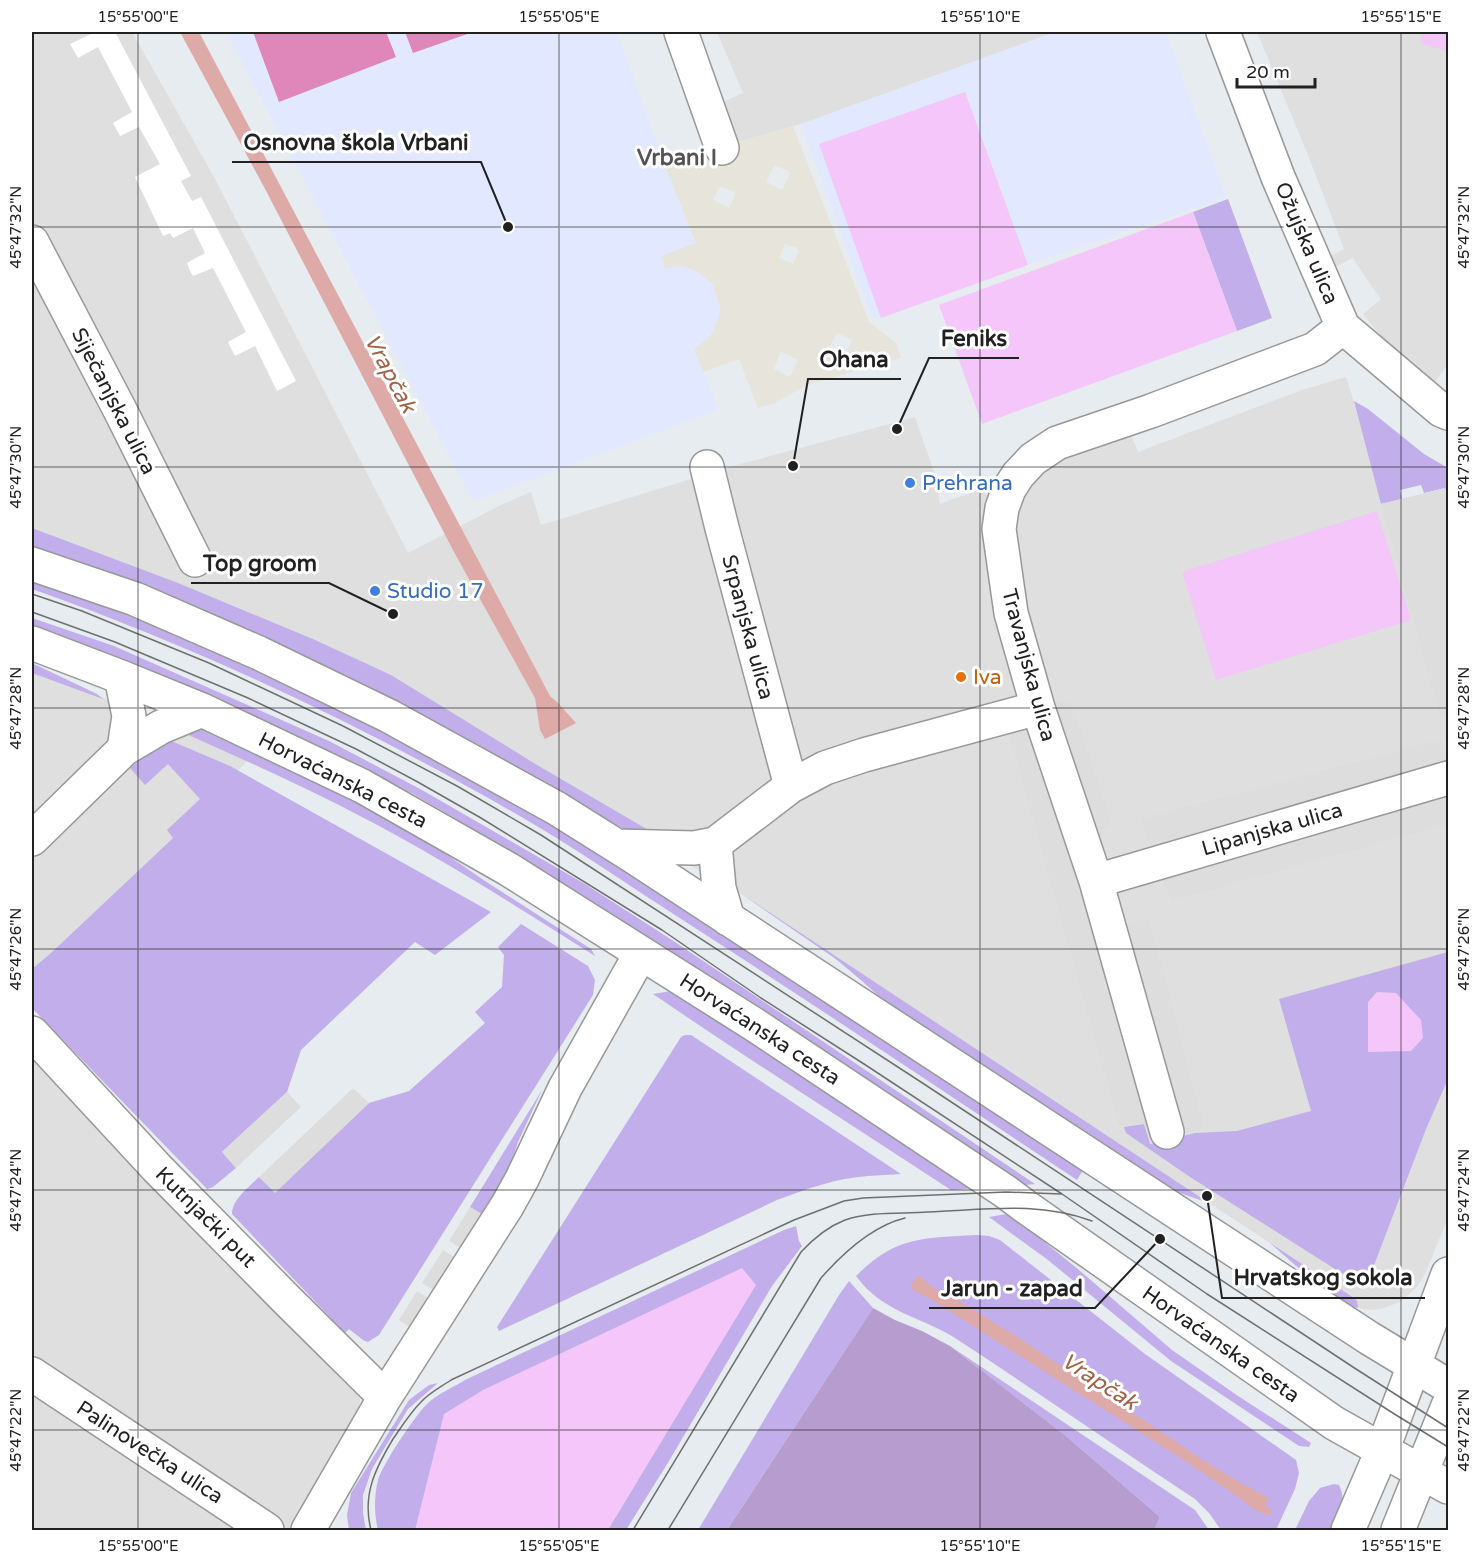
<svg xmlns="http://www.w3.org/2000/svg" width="1480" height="1562" viewBox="0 0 1480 1562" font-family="'Varela Round',sans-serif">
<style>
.residential{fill:#dedfde}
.education{fill:#e2e8ff}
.grass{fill:#c1aeea}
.forest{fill:#b79cd0}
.park{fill:#f4c6fa}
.pitch{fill:#df86ba}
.parking{fill:#ddd}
.plaza{fill:#e7e5db;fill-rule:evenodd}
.water{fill:#deaaa8}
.pier{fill:#fff}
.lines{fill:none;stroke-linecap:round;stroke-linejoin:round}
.stream{stroke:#deaaa8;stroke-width:8}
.minor-casing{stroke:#989898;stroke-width:36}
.minor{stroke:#fff;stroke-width:33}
.tram{stroke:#6f6f6f;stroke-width:1.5}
.ticks{fill:none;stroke:#212121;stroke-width:1.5;stroke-opacity:0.45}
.shop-dot{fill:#3f7fe0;stroke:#fff;stroke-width:2}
.food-dot{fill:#e8710a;stroke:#fff;stroke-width:2}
.labels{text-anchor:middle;stroke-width:6;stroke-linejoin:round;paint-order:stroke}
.street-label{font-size:21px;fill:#212121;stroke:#fff}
.shop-label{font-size:21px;fill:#366cbe;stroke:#fff;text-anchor:start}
.food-label{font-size:21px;fill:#c56008;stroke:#fff;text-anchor:start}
.neighbourhood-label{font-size:22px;font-weight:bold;fill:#545454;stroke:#fff}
.water-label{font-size:22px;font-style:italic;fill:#a16246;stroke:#fff}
.leader{fill:none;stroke:#212121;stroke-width:2}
.callout-dot{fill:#212121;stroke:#fff;stroke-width:2}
.callout-label{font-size:22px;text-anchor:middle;font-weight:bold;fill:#212121;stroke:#fff;stroke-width:6;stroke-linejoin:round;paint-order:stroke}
.neatline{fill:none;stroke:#212121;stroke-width:2}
.ticks-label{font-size:15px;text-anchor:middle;fill:#212121}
</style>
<rect width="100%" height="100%" fill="#e7ecf1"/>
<path class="residential" d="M32,32H132L214,177L408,553L503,504L531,492L541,525L733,466L915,417L934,472L940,504L1131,435L1138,452L1302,390L1346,377L1356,408L1440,719L1448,717V1218L1425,1274L1416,1288L1400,1302L1381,1309L1368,1310L1345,1305L1270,1243L1209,1203L1180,1193L879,997L846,966L833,957L740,893L630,832L575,803L491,752L341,674L243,628L107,573L32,546Z
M717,32H1055L801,124L737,142L721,103L743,93Z
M1257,32H1448V364L1435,382L1402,357L1379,334L1363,314L1381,299L1368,281L1353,258L1329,270L1324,260L1344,249L1308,155Z
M32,669L208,740L248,760L173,838L51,953L32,969Z
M32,1054L361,1394L359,1409L307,1501L289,1530H32Z"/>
<path class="education" d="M226,32H617L666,169L712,284L739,359L704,372L718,410L473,501Z
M1055,32H1166L1226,197L872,318L801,124Z"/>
<path class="grass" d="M1228,199L1272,318L1237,331L1193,212Z
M1354,401L1368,409L1424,454L1448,468V498L1445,488L1424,493L1421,485L1400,490L1402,499L1381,504Z
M32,528L178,583L315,640L391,675L537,765L650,831L630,832L575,803L491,752L421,715L341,674L243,628L107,573L32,546Z
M32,579L156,626L256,669L427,749L537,812L1083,1170L1077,1180C944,1092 812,1003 678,917C630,886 584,854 535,825C375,731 207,651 32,589Z
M32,618L114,646L329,741L422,790L585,884L672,940L1035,1184L1025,1185L1014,1181L540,871C499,845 457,819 415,795C362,766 306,742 251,716C179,683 106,652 32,626Z
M32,663L97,694L103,699L32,673Z
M202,726L385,812L485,881L591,949L595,956C528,914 462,871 392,833C321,794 247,761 173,728Z
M169,740L230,766L491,912L435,955L415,942L301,1050L287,1092L222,1152L236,1168L213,1187L207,1189L32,1008V969L51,953L173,838L167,830L200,799L168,764L145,785L130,768L159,744Z
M740,893L1209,1203L1180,1193L1160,1184L906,1019C881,999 858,976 833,957Z
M521,924L588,966L595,980L593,995L379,1335L368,1342L363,1340L349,1329L345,1333L232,1214C232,1199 249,1187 259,1177L275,1192L369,1103L409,1091L485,1023L475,1012L502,987L504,955L498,947Z
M1448,952V1079L1426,1129L1371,1273C1362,1281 1357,1278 1346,1276L1190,1177L1126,1133L1124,1127L1144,1124L1151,1144L1195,1133L1237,1131L1311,1111L1279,999Z
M671,991L679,993L975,1188L951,1190C852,1125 751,1061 653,994Z
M685,1035H691L901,1174C890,1175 879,1175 868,1176C837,1178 806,1189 777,1200L499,1331L497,1327L681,1037Z
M542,1090L518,1142L510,1166L485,1216L470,1207Z
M1007,1214L1014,1217L1079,1270L1172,1350L1238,1396L1311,1443L1309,1447L1299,1446L1171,1361L1048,1260L989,1217Z
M796,1226L799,1241L802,1246L772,1286L669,1461L626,1530H378C374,1514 374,1496 378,1480C382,1465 415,1416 426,1405C437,1394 452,1388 465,1380L784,1230Z
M976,1235L989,1236L1000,1240L1145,1354L1296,1460L1299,1473L1295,1489L1276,1530H1221L1209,1513L1195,1499C1115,1446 1036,1391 955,1338C920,1316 883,1313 856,1276C896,1236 923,1238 976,1235Z
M1270,1243L1354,1298L1357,1301L1358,1308L1345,1305L1334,1299Z
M849,1281L873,1308L727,1530H698L839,1295Z
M950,1346L1195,1510L1209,1530H1154L1160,1517L1066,1436Z
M438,1383L408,1409L372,1469L363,1495V1513L366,1530H349L347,1515L351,1493L409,1400L429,1385Z
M1334,1484L1339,1485C1347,1501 1339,1515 1333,1530H1295L1309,1501L1320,1488Z"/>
<path class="forest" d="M873,1308L895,1320L922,1331L950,1346L1066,1436L1160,1517L1154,1530H727Z"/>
<path class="park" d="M1421,32H1448V51L1421,44Z
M965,92L1028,265L881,318L819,144Z
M1193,212L1237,331L982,424L939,305Z
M1377,511L1411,620L1216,680L1182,572Z
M1377,992L1396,993L1421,1020L1423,1038L1411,1051L1368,1052V1002Z
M742,1268L756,1285L608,1530H415L444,1414L483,1390Z"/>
<path class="pitch" d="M253,32H386L396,57L279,102Z
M405,32H473L413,53Z"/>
<path class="parking" d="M1445,488L1448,499V717L1440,719L1381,504Z
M1070,700L1112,823L1078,861L1116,929L1149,918L1204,1128L1150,1144L1144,1124L1119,1125L1004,716Z
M1442,739L1448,778V824L1171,901L1141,819Z
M353,1088L369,1103L275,1193L259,1177Z
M287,1092L301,1107L236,1168L222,1152Z
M470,1207L486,1217L465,1251L449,1241Z
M443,1250L459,1260L438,1293L422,1283Z
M417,1291L433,1301L414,1330L399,1320Z"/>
<path class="plaza" d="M793,126L869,322L896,343L901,358L807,385L775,403L758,408L739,359L703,372L699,362L694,349L707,339L713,331L719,316L720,306L712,284L697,271L682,266L665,269L661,256L696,243L666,169L737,142ZM775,165L791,173L782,190L766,182ZM720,186L736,193L729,208L713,200ZM785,244L795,247L799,250L793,264L779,258ZM837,333L852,340L844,356L829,349ZM781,352L798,360L790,377L774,369Z"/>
<path class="water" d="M180,32H199L550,696L558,703L576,723L545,739L540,730L535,698L454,552L264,187Z
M917,1275L943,1295L956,1299L1014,1335L1154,1427L1201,1459L1239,1482L1269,1498L1264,1506L1258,1512L1231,1492L1182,1459L932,1300L910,1288Z"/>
<path class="pier" d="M90,32H115L191,176L181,181L192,201L201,197L296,381L277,391L255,346L235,356L228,342L246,332L213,268L193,276L190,271L187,263L205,253L193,228L173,238L170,233L163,236L135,177L160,164L139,127L120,136L113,123L132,112L98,47L78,58L70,44L91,34Z"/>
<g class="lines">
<path class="stream" d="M1255,1503L1267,1511"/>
<g class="minor-casing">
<path id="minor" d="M681,32L722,148
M1223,32L1278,177L1343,327L1441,410L1448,413
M32,242L120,410L195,560
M707,467L722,528L791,786L825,768L864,755L1038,708
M32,564L135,599L259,653L389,716L556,808L631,855L1369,1338L1448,1386
M32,643L121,677L202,710L362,786L508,869L755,1025L1006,1192L1026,1207L1334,1423L1448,1487
M121,677L129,716L124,749
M32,839L124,749L161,727L202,710
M715,844L719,888L728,919
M617,846L694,848L715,844L791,786
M1096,881L1448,778
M32,1033L157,1168L286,1299L385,1397
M1167,1132L1096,881L1038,708L1011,613L999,529L1002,508L1009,489L1018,475L1033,459L1057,443L1151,411L1315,349L1343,327
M32,1374L267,1530
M308,1530L385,1397L507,1206L522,1179L565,1088L641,953
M1348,1530L1382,1451L1448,1274
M1398,1530L1448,1406"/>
</g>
<use href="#minor" class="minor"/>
<path class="tram" d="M32,594L82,611L209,663L343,726L457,786L541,835L924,1084L1356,1369L1448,1428
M32,612L115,642L248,698L356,749L416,781L481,818L662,930L761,998L864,1064L1062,1194L1207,1294L1396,1415L1448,1447
M371,1530C362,1495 375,1469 393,1439C402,1426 410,1413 421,1402C429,1393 441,1387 451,1380L794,1220L844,1201L863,1198L1006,1192L1061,1194
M633,1530L801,1252C814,1238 827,1227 845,1220C871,1211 900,1214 928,1212C985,1210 1037,1201 1092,1221
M668,1530L821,1278C843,1253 872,1226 905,1218"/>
</g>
<path class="ticks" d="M138,32V1530M559,32V1530M980,32V1530M1401,32V1530M32,227H1448M32,467H1448M32,708H1448M32,949H1448M32,1190H1448M32,1430H1448"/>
<g class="shop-dot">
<circle cx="910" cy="483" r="6"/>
<circle cx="375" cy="591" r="6"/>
</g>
<circle class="food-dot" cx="961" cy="677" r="6"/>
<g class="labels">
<g class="street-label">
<text transform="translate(1307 243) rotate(67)" y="7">Ožujska ulica</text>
<text transform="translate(114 401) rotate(63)" y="7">Siječanjska ulica</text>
<text transform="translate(748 627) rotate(75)" y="7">Srpanjska ulica</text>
<text transform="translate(1029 665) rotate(75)" y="7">Travanjska ulica</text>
<text transform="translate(343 780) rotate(27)" y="7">Horvaćanska cesta</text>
<text transform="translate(1272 829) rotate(-16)" y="7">Lipanjska ulica</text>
<text transform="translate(760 1029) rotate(33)" y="7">Horvaćanska cesta</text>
<text transform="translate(206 1217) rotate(45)" y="7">Kutnjački put</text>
<text transform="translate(1221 1344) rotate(35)" y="7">Horvaćanska cesta</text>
<text transform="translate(150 1452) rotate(33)" y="7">Palinovečka ulica</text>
</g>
<g class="shop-label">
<text x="922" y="490">Prehrana</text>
<text x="387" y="598">Studio 17</text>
</g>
<g class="food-label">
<text x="973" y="684">Iva</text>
</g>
<g class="neighbourhood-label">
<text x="677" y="165">Vrbani I</text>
</g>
<g class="water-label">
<text transform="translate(391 373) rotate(62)" y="8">Vrapčak</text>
<text transform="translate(1100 1381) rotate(33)" y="8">Vrapčak</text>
</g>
</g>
<path class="leader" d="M508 227L481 162H232M897 429L929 358H1019M793 466L808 379H901M393 614L329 583H191M1207 1196L1222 1298H1425M1160 1239L1095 1308H929"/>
<g class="callout-dot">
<circle cx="508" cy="227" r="6"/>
<circle cx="897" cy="429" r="6"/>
<circle cx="793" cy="466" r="6"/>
<circle cx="393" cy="614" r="6"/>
<circle cx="1207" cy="1196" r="6"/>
<circle cx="1160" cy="1239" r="6"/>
</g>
<g class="callout-label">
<text x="356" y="150">Osnovna škola Vrbani</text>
<text x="974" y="346">Feniks</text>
<text x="854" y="367">Ohana</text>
<text x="260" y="571">Top groom</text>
<text x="1323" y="1285">Hrvatskog sokola</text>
<text x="1012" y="1296">Jarun - zapad</text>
</g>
<rect width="1480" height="1562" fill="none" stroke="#ffffff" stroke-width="66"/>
<path d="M1237 78v9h78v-9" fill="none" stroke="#212121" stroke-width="3"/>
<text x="1246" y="78" font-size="18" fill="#212121" stroke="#ffffff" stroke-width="4.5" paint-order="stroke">20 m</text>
<rect x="33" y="33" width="1414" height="1496" class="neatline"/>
<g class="ticks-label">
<text x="138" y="22">15°55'00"E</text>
<text x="559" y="22">15°55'05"E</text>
<text x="980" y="22">15°55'10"E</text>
<text x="1401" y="22">15°55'15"E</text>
<text transform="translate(16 227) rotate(-90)" y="5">45°47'32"N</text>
<text transform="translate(1464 227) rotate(-90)" y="5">45°47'32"N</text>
<text transform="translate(16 467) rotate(-90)" y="5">45°47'30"N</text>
<text transform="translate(1464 467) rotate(-90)" y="5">45°47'30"N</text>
<text transform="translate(16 708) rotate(-90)" y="5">45°47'28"N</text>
<text transform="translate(1464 708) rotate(-90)" y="5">45°47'28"N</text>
<text transform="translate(16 949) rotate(-90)" y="5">45°47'26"N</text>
<text transform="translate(1464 949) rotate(-90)" y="5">45°47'26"N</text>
<text transform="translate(16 1190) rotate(-90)" y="5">45°47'24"N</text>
<text transform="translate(1464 1190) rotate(-90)" y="5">45°47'24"N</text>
<text transform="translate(16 1430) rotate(-90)" y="5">45°47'22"N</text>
<text transform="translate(1464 1430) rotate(-90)" y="5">45°47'22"N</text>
<text x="138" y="1551">15°55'00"E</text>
<text x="559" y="1551">15°55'05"E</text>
<text x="980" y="1551">15°55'10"E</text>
<text x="1401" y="1551">15°55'15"E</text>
</g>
</svg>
